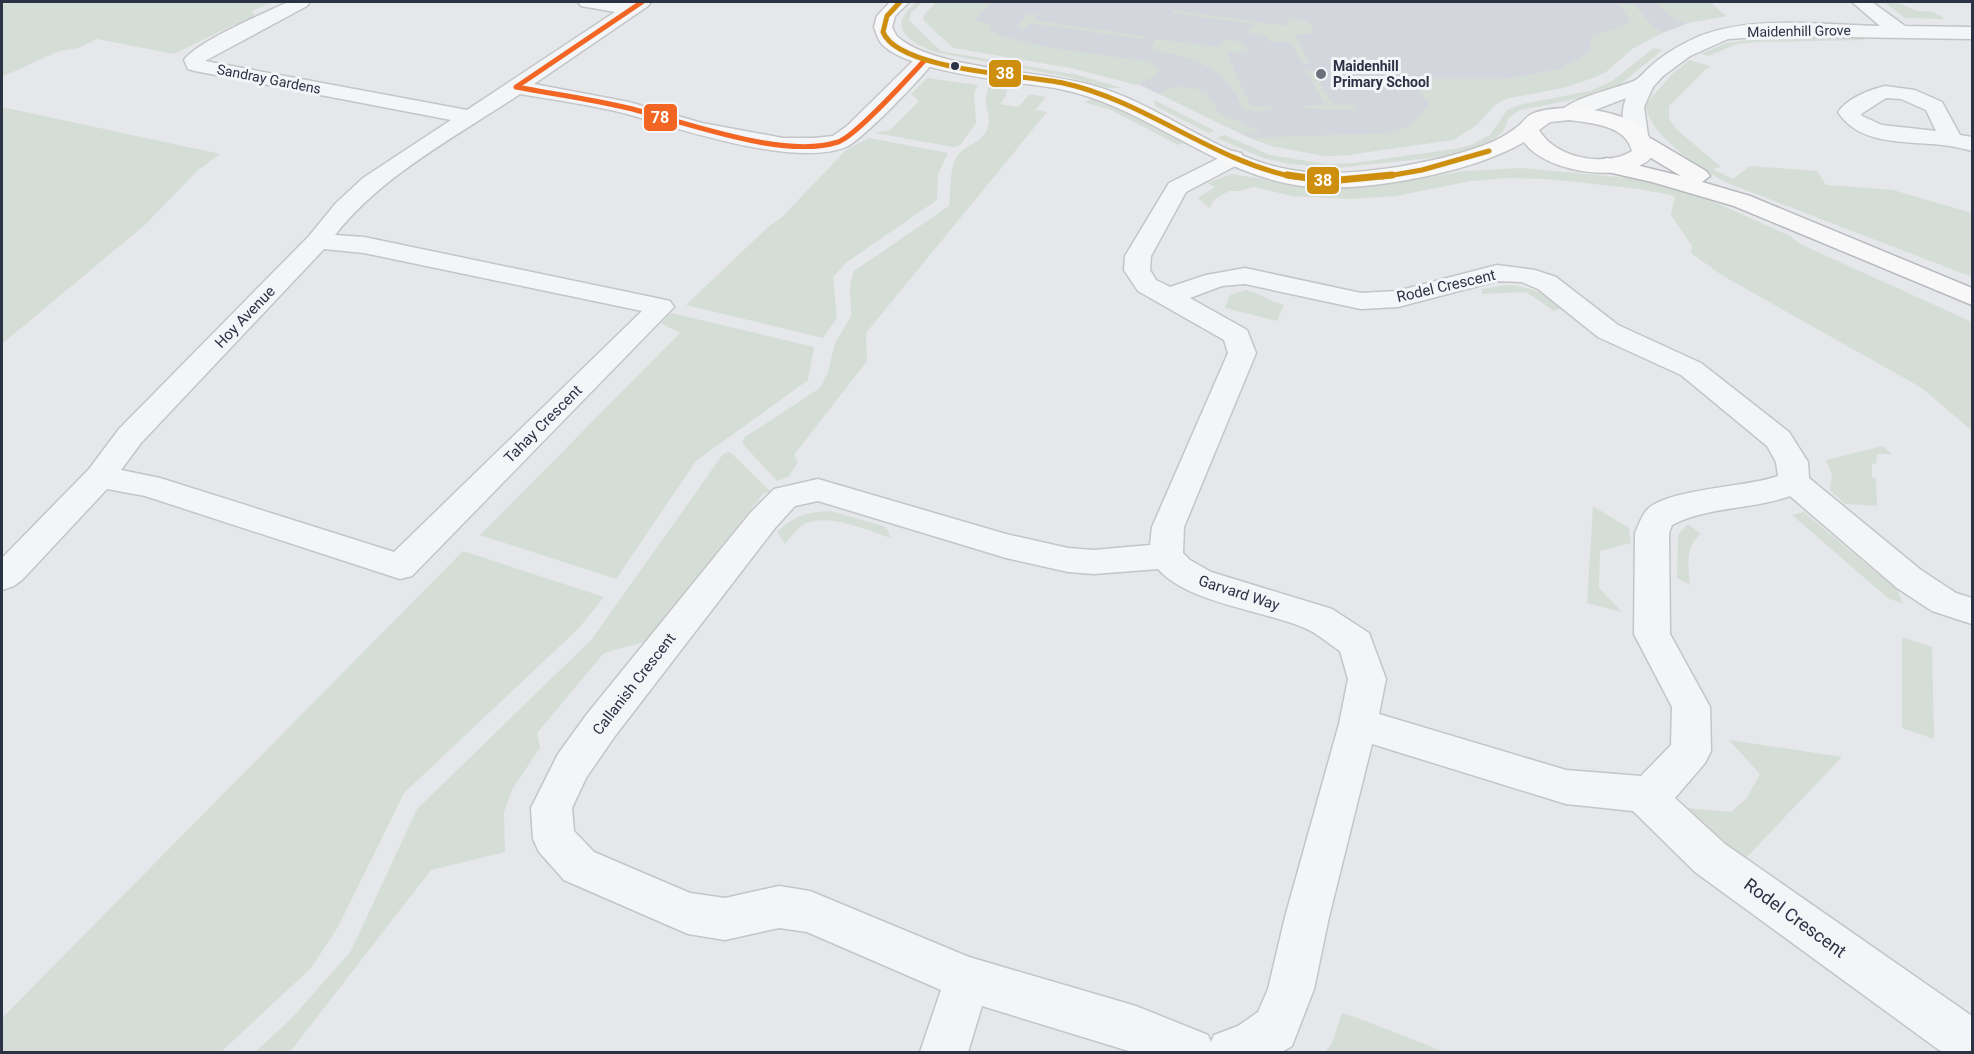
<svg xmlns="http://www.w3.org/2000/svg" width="1974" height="1054" viewBox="0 0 1974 1054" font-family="Roboto,sans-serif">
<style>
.built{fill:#d3d6dd}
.green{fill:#d5ded6}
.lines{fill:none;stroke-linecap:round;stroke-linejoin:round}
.street-casing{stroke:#c3c5c8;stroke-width:3}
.secondary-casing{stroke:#c3c5c8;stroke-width:3}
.highway-casing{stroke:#b8babf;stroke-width:3}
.street{fill:#f4f5f7;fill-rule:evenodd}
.secondary{fill:#f8f8f8;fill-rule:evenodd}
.highway{fill:#f8f8f8;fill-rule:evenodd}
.bus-1-casing{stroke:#f3f5f9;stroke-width:8}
.bus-2-far1-casing{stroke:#f3f5f9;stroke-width:8}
.bus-2-casing{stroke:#f3f5f9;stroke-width:10}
.bus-1{stroke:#f26522;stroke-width:5}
.bus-2-far1{stroke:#ce8f0e;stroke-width:5}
.bus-2{stroke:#ce8f0e;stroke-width:7}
.bus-dot{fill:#2b3244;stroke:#f3f5f9;stroke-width:2}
.poi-dot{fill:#6c717e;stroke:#f3f5f9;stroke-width:2}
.labels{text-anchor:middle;stroke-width:6;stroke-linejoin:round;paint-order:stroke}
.far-street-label{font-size:14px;fill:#2b3244;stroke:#f3f5f9}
.far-poi-label{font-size:14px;font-weight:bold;fill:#2b3244;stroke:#f3f5f9;text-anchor:start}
.street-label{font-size:15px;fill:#2b3244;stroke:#f3f5f9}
.near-street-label{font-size:18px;fill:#2b3244;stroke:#f3f5f9}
.line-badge{stroke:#f3f5f9;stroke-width:2}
.badge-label{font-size:16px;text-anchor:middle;font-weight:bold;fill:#fff}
</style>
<rect width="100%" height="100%" fill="#e5e7ea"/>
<path class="built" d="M975,2H1710L1726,16L1691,22L1662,33L1633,48L1617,62L1590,53L1557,70L1507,79H1412L1452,136L1348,155L1325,156L1272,146L1250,138L1128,79L958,45Z"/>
<path class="green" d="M9,2H272L252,11L255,19L233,25L174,54L97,39L79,48L59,51L2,77V4Z
M916,2H923L911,13L909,20L941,51L1078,75L1122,88H1109L1068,77L934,52C906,40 887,27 916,2Z
M936,2H992L974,21L990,24V29C1004,45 1121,57 1148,61L1158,68L1157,75L1136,85L1071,68L953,48L924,21L923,16Z
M1656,2H1710L1726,16C1692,21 1681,33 1656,2Z
M1884,2C1902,1 1898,3 1912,9C1925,15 1927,6 1945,19L1905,18Z
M1618,4H1633L1653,26L1662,33L1633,48L1606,72L1593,78L1567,87L1506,99L1494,106L1477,125L1453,140L1348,155L1325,156L1272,146L1250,138L1391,133L1410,126L1429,105L1411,79H1507L1557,70L1589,53L1592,36L1627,25L1630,19Z
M1174,10L1286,26L1290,18L1308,22L1315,33L1295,34L1310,64H1303L1290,42H1270L1267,37L1248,32L1253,24L1172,13Z
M1039,13L1033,20L1144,36L1142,39L1030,23L1023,31L1017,27L1027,15Z
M1777,36H1852L1865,40L1758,42L1737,44L1709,56L1701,54L1726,43Z
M1156,39L1219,47L1224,39L1237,41L1246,46L1248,52L1227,53L1250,106H1274C1268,114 1253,112 1243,109C1225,64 1193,58 1150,50Z
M1654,48L1662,50L1615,89L1591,96L1520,110L1509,117L1503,132L1482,148L1431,158L1336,168L1289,164L1263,158L1217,138L1224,135L1270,155L1326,164L1354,163L1454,149L1471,145L1490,135L1507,110L1523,104L1590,91L1612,81Z
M1690,60L1712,67L1706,69L1669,106V119L1677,130L1721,167L1713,169L1733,179L1750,166L1817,171L1826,185L1893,190L1972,213V277L1725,182C1697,166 1652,138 1645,105L1672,74Z
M1306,70H1313L1333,105H1357L1356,108L1352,110L1306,109L1302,106L1325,105Z
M927,78L978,85L974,93L976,123L960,145L954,147L874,133L890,130L919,101L911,94Z
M989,87L1007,90L1006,96L1000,104L1018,107L1030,94L1046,97L1035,110L1047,112L866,333L867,361L794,455L798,462L788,477L777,481L742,443L745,437L820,388L828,372L835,343L851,316L850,284L854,271L949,206C951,191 949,167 958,155C966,144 983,143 988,127C992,114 981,103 989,87Z
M1177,87L1194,88L1207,93L1219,113L1263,132L1241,133L1158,93Z
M1091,99L1116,107L1184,143L1178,145L1111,110L1084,102Z
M1154,100L1215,131L1209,133L1155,106Z
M2,107L220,154L197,171L146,224L2,344Z
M869,138L948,153L938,174L937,200L847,262L833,277L837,318L823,338L686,305L768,227L782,217L846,150Z
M1521,168L1640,179L1690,191L1790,236L1800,244L1972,322V431L1922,388L1723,276L1691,253L1692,246L1671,215L1675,196L1640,189L1548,179L1506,178L1471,181L1396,196L1350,199L1292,196L1254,187L1239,191H1229L1215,199L1209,208L1198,198L1215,187L1207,183L1232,174L1309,187L1361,188L1464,171Z
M1507,285C1531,287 1543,292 1561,308L1554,311L1526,292L1482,294V289Z
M1246,290C1260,293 1269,301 1284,305L1277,321L1225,308L1230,295Z
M671,313L814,347L808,380L696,461L616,579L480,535L680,333L661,323Z
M1883,446L1892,454H1877L1876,464L1872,463V477L1876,479L1877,506L1845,504L1830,490L1832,474L1826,460Z
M730,452L771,492L764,493L644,642L604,653L537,733L540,748L513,788L504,812L505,852L431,870L290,1052H255L290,1020L351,951L417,809L592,639L723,454Z
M1593,506L1629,528L1631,543L1600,551L1599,588L1622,612L1587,603Z
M831,511L886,527L891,538C867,530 835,515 809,522C799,525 791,536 785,544L777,532C796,515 806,512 831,511Z
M1804,512L1897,590L1903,603L1889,599L1792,515Z
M1688,524L1701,534C1684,546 1689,567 1690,585L1677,578L1678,535Z
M463,551L604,597L579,628L404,793L338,927L311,968L221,1052H2V1018Z
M1902,637L1932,647L1934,739L1902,728Z
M1729,740L1842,757L1745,859L1738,858L1685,808L1731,812L1746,799L1760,774Z
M1342,1013L1355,1017L1445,1052H1325L1332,1043Z"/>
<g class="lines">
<g class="street-casing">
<path id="street" d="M288,2H310L307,6L205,61L467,110L615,12L581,6L578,2H651L648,6L534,84L629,102L702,123L783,138H815L833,136L847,126L917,57H931L934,61C923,77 862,140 846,147C795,168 680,129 627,114C592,105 555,100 520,94C457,136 382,175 335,235L364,237L661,299L670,301L674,307L412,576L400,579L145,496L107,489L23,579L14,586L2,590V558L89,469L119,429L309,236L336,203L363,178L451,120L195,71L188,69L184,60C197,41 265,13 288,2ZM324,249L364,253L642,311L394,552L160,478L121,470L141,443Z
M1852,2H1872L1905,26L1972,27V39L1773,36L1728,39L1690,56L1663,76L1653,87L1644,107L1648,135L1645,140L1637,142L1629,140C1621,128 1621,111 1626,98L1569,120L1561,119L1558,114C1569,98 1615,89 1634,81C1640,78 1645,71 1651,66C1663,55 1678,46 1693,39C1747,14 1822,25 1880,26Z
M1885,86L1915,90L1942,102L1960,135L1972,137V151C1965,149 1957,147 1950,146C1912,140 1861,148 1838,112C1848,98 1869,90 1885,86ZM1886,98L1901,99L1926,110L1936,131L1882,125L1862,116L1861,114Z
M1233,151L1241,153L1244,158L1241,163L1186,192L1151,256L1150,270L1156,280L1170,287L1206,275L1245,268L1361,293L1397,291L1497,265L1535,270L1556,277L1618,325L1701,363L1789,432L1808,462L1809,478L1921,570L1956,593L1972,598V624L1932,611L1897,588L1790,496C1751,510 1708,506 1672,525L1669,533L1670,634L1710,707L1711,751L1705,763L1675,798L1725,844L1972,1016V1050C1962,1054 1949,1054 1939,1050L1695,872L1633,811L1566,804L1372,744L1329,917L1314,989L1292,1046L1282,1052H1132L982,1006L968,1052H920L941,990L807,932L779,928L725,940L688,934L564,880L539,852L533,839L531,808L558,754L587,714L751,512L774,489L818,479L1006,534L1068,548L1094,550L1150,545L1152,527L1228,353L1224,340L1138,291L1124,270L1125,256L1169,183ZM1497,281L1522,282L1538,289L1598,337L1681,375L1767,446L1776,462L1778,476C1746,488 1664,488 1645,512C1641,518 1638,526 1635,533L1634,634L1672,707L1671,745L1641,776L1566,770L1379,714L1386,679L1369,633L1332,609L1211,572L1190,560L1183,553L1184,527L1256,353L1247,330L1190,298L1222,286L1245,284L1361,309L1398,307ZM818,501L1006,558L1068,572L1094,574L1158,569C1188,603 1262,610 1305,628C1317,633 1329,644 1340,651L1348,679L1339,724L1285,917L1268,989L1258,1012L1238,1026L1214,1035L1211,1042L1208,1035L1136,1006L969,957L810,891L779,886L725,898L690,893L594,852L574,831L572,808L586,778L615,736L775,528L795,506Z"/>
</g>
<g class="secondary-casing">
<path id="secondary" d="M890,2H909L895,16L892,27C894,31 896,36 899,38C935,69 1042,71 1091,85C1157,103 1211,151 1277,167C1317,177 1358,173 1398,167C1426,162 1455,156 1482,146C1494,142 1507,135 1517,127C1524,122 1526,116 1534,113C1562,103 1621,109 1643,129C1650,136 1653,144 1655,153C1632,187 1545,173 1524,142C1473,172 1372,191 1313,187C1219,180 1150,107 1060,89C1019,81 908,74 881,43C878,39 876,32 874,27L877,16ZM1569,120C1591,123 1626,125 1632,151C1605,168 1555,158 1539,130L1550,122Z"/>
</g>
<g class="highway-casing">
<path id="highway" d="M1644,137L1652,139L1706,171L1710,176L1702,182L1750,196L1972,288V305L1734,206L1652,182L1599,170L1596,165L1599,160L1607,158L1681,176L1636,149L1633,144L1636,139Z"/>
</g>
<use href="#street" class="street"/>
<use href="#secondary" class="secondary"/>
<use href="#highway" class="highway"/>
<g class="bus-1-casing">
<path id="bus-1" d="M642,2L516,87C553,94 591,99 628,108C684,121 782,160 838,142C856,136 908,78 924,61"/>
</g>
<g class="bus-2-far1-casing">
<path id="bus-2-far1" d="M900,2L887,16L883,32C898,70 1024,75 1063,83C1146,101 1212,161 1295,177
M1382,177L1422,170L1489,151"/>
</g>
<g class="bus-2-casing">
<path id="bus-2" d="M1287,175L1329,181L1392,175"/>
</g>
<use href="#bus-1" class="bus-1"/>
<use href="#bus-2-far1" class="bus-2-far1"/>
<use href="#bus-2" class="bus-2"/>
</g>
<circle class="bus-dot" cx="955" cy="66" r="5"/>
<circle class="poi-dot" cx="1321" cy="74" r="6"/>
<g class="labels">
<g class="far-street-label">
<text transform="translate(1799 31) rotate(-1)" y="5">Maidenhill Grove</text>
<text transform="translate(269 79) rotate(11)" y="5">Sandray Gardens</text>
</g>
<g class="far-poi-label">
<text x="1333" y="71">Maidenhill<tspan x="1333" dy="16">Primary School</tspan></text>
</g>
<g class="street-label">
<text transform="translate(1446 286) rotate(-13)" y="5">Rodel Crescent</text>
<text transform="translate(245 317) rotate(-46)" y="5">Hoy Avenue</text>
<text transform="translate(543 424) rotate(-45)" y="5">Tahay Crescent</text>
<text transform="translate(1239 593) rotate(18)" y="5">Garvard Way</text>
<text transform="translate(634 684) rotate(-52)" y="5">Callanish Crescent</text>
</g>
<g class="near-street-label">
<text transform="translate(1795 918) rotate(36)" y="6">Rodel Crescent</text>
</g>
</g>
<g class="line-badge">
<rect x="988" y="59" width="34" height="29" rx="6" fill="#ce8f0e"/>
<rect x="643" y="103" width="35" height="29" rx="6" fill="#f26522"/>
<rect x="1306" y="166" width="34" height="29" rx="6" fill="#ce8f0e"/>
</g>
<g class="badge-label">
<text x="1005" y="79">38</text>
<text x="660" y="123">78</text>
<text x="1323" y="186">38</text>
</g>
<rect width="1974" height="1054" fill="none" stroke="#2b3244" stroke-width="6"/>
</svg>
